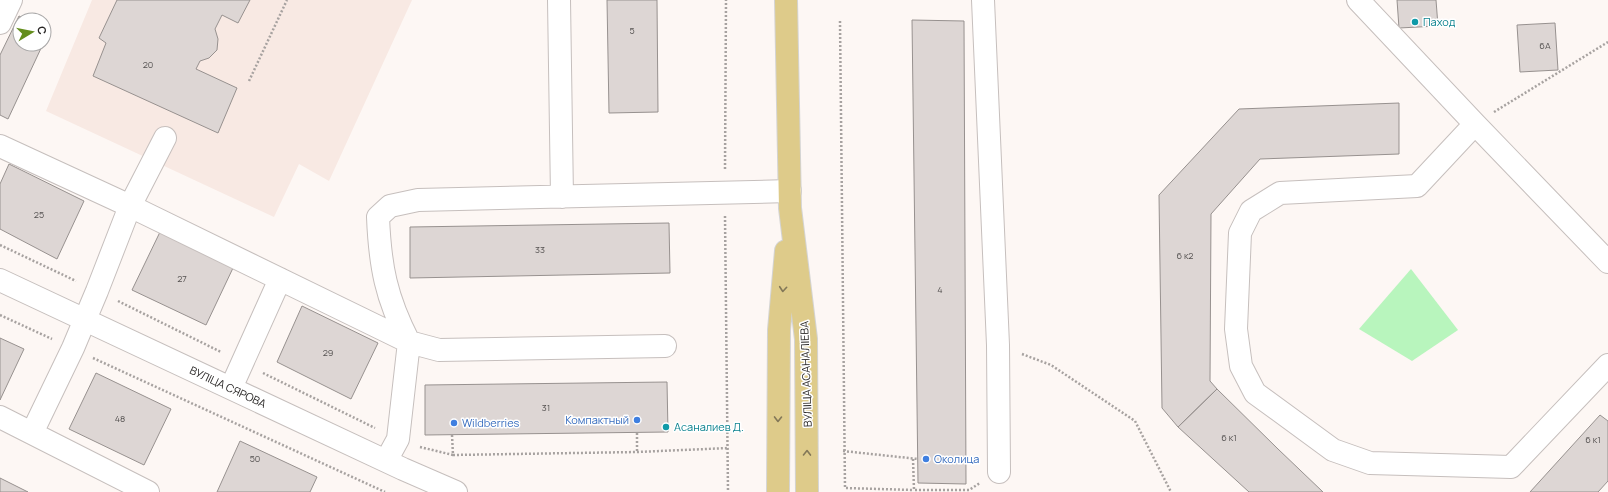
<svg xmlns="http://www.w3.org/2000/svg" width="1608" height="492" viewBox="0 0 1608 492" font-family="Manrope,sans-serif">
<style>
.built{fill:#f8e9e3}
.green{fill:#b8f5bd}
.building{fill:#ddd6d4;stroke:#97918f}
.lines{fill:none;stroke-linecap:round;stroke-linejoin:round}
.minor-casing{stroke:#c6bfbd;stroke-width:24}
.major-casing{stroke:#d4d4d3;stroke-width:24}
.path{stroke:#a7a2a0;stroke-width:2.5;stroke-dasharray:2 2;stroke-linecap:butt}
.minor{stroke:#fff;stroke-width:22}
.major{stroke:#decb8a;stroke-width:22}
.oneway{stroke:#837858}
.culture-dot{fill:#0f9aa8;stroke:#fff;stroke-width:1.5}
.shop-dot{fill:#3f7fe0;stroke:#fff;stroke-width:1.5}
.labels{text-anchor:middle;stroke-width:3;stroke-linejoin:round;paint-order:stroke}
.number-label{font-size:9px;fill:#555251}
.culture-label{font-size:11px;fill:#0d838f;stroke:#fff;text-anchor:start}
.street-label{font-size:11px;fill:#282625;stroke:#fff}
.shop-label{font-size:11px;fill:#366cbe;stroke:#fff;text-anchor:start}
</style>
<rect width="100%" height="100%" fill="#fdf7f4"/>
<path class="built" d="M92,0H412L329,181L299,164L274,217L46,111Z"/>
<path class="green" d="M1411,269L1458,330L1412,361L1359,329Z"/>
<path class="building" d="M117,0H250L238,23L222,15L215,29L218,39L217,50L209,58L200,61L196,69L237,88L218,133L93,76L106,43L99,38Z
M607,0H657L658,112L609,113Z
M1397,0H1436L1438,26L1399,28Z
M19,16L28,20H20V44H43L8,119L0,115V55Z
M912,20L964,21L966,484L918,483Z
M1555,23L1558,70L1520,72L1517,25Z
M44,28L50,30L44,43Z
M1399,103V154L1260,159L1211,214L1210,381L1217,389L1178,427L1162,408L1159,195L1239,109Z
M9,164L84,201L57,259L0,229V184Z
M669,223L670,273L410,278V227Z
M160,232L233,268L206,325L132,290Z
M302,306L378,343L351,399L277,362Z
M0,338L24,349L0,400Z
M96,373L171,409L144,465L69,429Z
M667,382L668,432L425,435V385Z
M1217,389L1278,449L1323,492H1249L1178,427Z
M1600,415L1608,421V481L1598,492H1530Z
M240,441L317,477L310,492H217Z
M0,478L28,492H0Z"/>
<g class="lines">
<g class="minor-casing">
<path id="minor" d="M559,0L562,197
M983,0L998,345L999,472
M1358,0L1475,124L1608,262
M0,23L11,0
M1475,124L1417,186L1280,193L1251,211L1240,233L1236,329L1241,366L1255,393L1333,450L1370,463L1511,467L1608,365
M165,138L130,206L409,342L398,439L386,461
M0,146L130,206L97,291L73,348L32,433
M0,280L403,469L456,492
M665,346L439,350L409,342C386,298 380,266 378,217L390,206L418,200L790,191
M231,388L280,279
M0,417L148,492"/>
</g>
<g class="major-casing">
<path id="major" d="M786,0L790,208L806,339L807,492
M778,492L779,330L786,251"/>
</g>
<path class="path" d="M840,21L845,488L914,490
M249,81L287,0
M1494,112L1608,42
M725,169L726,0
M725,216L728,492
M0,245L76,281
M118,301L221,352
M0,315L52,339
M1022,354L1051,365L1135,421L1171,492
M93,358L385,492
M263,373L375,428
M637,433V452
M452,435L453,455L637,452L729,448
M420,447L453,455
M843,451L918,459
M913,459L914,490H969L980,483"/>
<use href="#minor" class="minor"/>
<use href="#major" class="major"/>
</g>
<defs><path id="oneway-chevron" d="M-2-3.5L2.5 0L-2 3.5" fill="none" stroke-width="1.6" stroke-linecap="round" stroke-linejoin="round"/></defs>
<g class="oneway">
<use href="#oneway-chevron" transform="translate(783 289) rotate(95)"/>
<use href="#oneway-chevron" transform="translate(778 419) rotate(91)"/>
<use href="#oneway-chevron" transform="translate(807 453) rotate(-89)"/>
</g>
<g class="culture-dot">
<circle cx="1415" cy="22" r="4"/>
<circle cx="666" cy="427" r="4"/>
</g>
<g class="shop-dot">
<circle cx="637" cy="420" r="4"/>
<circle cx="454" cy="423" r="4"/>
<circle cx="926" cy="459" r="4"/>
</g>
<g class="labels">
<g class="number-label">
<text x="632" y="34">5</text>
<text x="1545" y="49">6А</text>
<text x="148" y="68">20</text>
<text x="39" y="218">25</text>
<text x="540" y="253">33</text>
<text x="1185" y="259">6 к2</text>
<text x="182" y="282">27</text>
<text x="940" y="293">4</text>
<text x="328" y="356">29</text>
<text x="546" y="411">31</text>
<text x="120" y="422">48</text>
<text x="1229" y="441">6 к1</text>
<text x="1593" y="443">6 к1</text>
<text x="255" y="462">50</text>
</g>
<g class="culture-label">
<text x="1423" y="26">Паход</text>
<text x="674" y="431">Асаналиев Д.</text>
</g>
<g class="street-label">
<text transform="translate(806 374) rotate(-92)" y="4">ВУЛІЦА АСАНАЛІЕВА</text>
<text transform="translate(228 387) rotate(25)" y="4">ВУЛІЦА СЯРОВА</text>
</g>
<g class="shop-label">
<text x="629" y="424" text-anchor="end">Компактный</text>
<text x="462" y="427">Wildberries</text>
<text x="934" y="463">Околица</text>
</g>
</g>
<g transform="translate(32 32) rotate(80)"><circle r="19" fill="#ffffff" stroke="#a9a8a8"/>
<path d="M0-3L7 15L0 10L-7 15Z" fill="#648e1d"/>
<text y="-6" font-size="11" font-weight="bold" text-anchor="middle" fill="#282625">С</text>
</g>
</svg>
